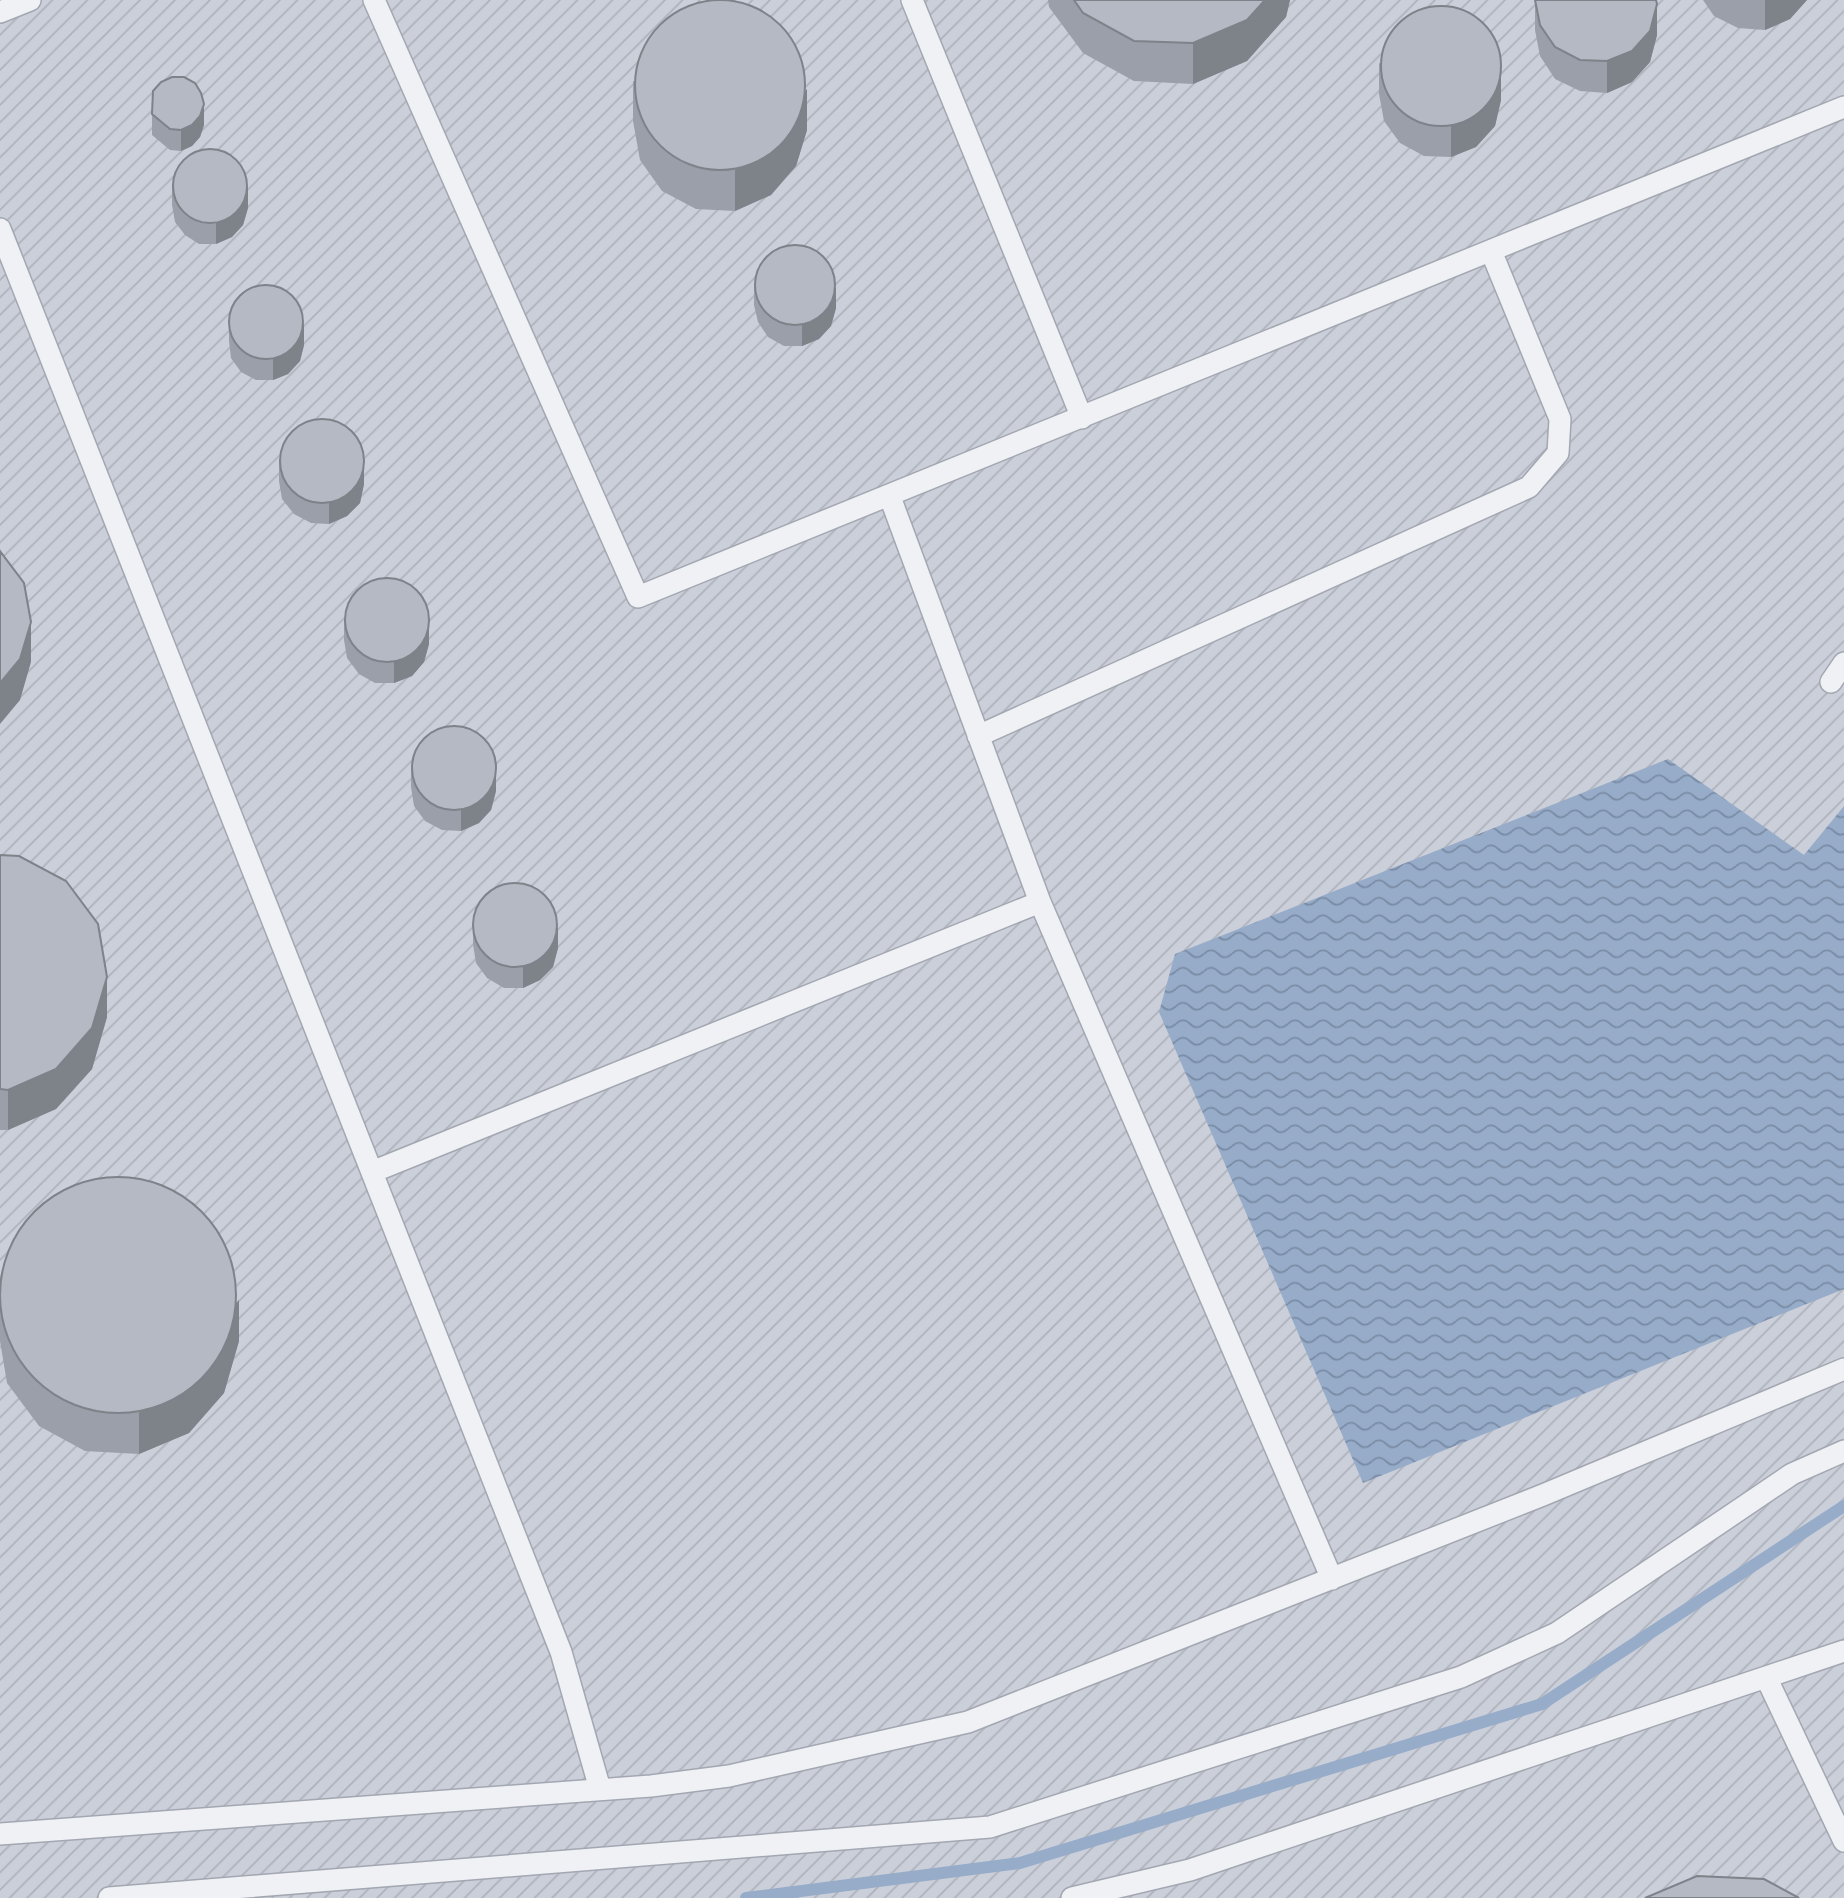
<svg xmlns="http://www.w3.org/2000/svg" width="1844" height="1898" viewBox="0 0 1844 1898" font-family="'Source Sans 3',sans-serif">
<style>
.industrial{fill:url(#industrial-furrows)}
.water{fill:url(#water-waves)}
.lines{fill:none;stroke-linecap:round;stroke-linejoin:round}
.stream{stroke:#96acc9;stroke-width:12}
.lane-casing{stroke:#a2a7b1;stroke-width:24}
.lane{stroke:#f0f1f5;stroke-width:21}
.wall{fill:#9b9fa9}
.shaded-wall{fill:#7e8289}
.building{fill:#b4b9c4;stroke:#7e8289;stroke-width:2}
</style>
<defs>
<pattern id="industrial-furrows" width="10" height="10" patternUnits="userSpaceOnUse" patternTransform="scale(1.75)"><rect width="10" height="10" fill="#cbcfd9"/><path d="M-1 1l2-2M0 10L10 0M9 11l2-2" fill="none" stroke="#aeb2bb"/></pattern>
<pattern id="water-waves" width="16" height="10" patternUnits="userSpaceOnUse" patternTransform="scale(1.75)"><rect width="16" height="10" fill="#96acc9"/><path d="M0 5q4-4 8 0t8 0" fill="none" stroke="#7a8ca5"/></pattern>
</defs>
<rect width="100%" height="100%" fill="#dde0e7"/>
<path class="industrial" d="M0,0H1844V1898H0Z"/>
<path class="water" d="M1668,759L1804,855L1844,806V1289L1363,1483L1159,1012L1175,954Z"/>
<g class="lines">
<path class="stream" d="M746,1898L1020,1863L1542,1704L1844,1506"/>
<g class="lane-casing">
<path id="lane" d="M374,0L638,597L1844,107
M912,0L1082,418
M0,12L30,0
M0,229L561,1652L600,1789
M890,497L1040,902L1332,1579
M1831,682L1844,663
M978,736L1529,487L1558,453L1560,419L1491,251
M372,1172L1040,902
M1766,1677L1844,1841
M0,1834L651,1786L729,1776L968,1722L1543,1495L1844,1369
M109,1898L990,1827L1461,1677L1557,1633L1792,1474L1844,1451
M1072,1898L1190,1870L1844,1651"/>
</g>
<use href="#lane" class="lane"/>
</g>
<path class="wall" d="M1048,0H1290L1286,17L1247,61L1193,84L1134,81L1083,53L1049,7Z
M1535,0L1657,35L1650,62L1632,82L1607,93L1580,91L1555,79L1540,56L1535,30Z
M1703,0H1807L1790,19L1765,30L1738,28L1714,16Z
M1379,63L1501,100L1495,126L1476,147L1451,157L1424,156L1400,143L1384,121L1379,94Z
M633,81L807,130L796,166L771,195L735,211L696,209L662,191L640,160L633,121Z
M152,114L204,125L200,137L192,146L181,151L170,150L152,135Z
M172,184L248,208L243,225L232,237L216,244H199L185,235L175,222L172,205Z
M754,284L836,308L831,326L819,339L802,346H784L768,337L758,322L754,305Z
M229,320L304,345L300,361L288,374L273,380H256L241,372L231,358L229,341Z
M279,459L364,484L360,503L347,516L329,524L311,523L294,514L282,499L279,481Z
M344,619L429,644L424,662L412,676L394,683H375L359,674L347,658L344,640Z
M411,766L496,791L491,810L479,823L461,831L442,830L425,821L414,806L411,787Z
M0,855L107,1017L92,1069L56,1109L8,1130H0Z
M473,923L558,948L553,967L540,980L523,988H504L487,978L476,963L473,944Z
M0,1283L239,1341L224,1393L189,1433L139,1454L85,1451L39,1426L7,1383L0,1341Z"/>
<path class="shaded-wall" d="M1265,0H1290L1286,17L1247,61L1193,84V43Z
M1765,0H1807L1790,19L1765,30Z
M1657,4V35L1650,62L1632,82L1607,93V61Z
M1501,69V100L1495,126L1476,147L1451,157V126Z
M807,89V130L796,166L771,195L735,211V170Z
M204,104V125L200,137L192,146L181,151V130Z
M248,187V208L243,225L232,237L216,244V223Z
M836,287V308L831,326L819,339L802,346V325Z
M304,324V345L300,361L288,374L273,380V359Z
M364,463V484L360,503L347,516L329,524V503Z
M31,622V662L20,700L0,724V683Z
M429,623V644L424,662L412,676L394,683V662Z
M496,770V791L491,810L479,823L461,831V810Z
M558,927V948L553,967L540,980L523,988V967Z
M107,977V1017L92,1069L56,1109L8,1130V1090Z
M239,1300V1341L224,1393L189,1433L139,1454V1413Z"/>
<path class="building" d="M635 85a85 85 0 1 1 170 0a85 85 0 1 1-170 0Z
M1074,0H1265L1247,20L1193,43L1134,41L1083,13Z
M1535,0H1656L1657,4L1650,31L1632,51L1607,61L1580,60L1555,47L1540,25Z
M1381 66a60 60 0 1 1 120 0a60 60 0 1 1-120 0Z
M172,77H184L195,83L201,93L204,104L200,116L192,125L181,130L170,129L152,114L153,91L161,82Z
M173 186a37 37 0 1 1 74 0a37 37 0 1 1-74 0Z
M755 285a40 40 0 1 1 80 0a40 40 0 1 1-80 0Z
M229 322a37 37 0 1 1 74 0a37 37 0 1 1-74 0Z
M280 461a42 42 0 1 1 84 0a42 42 0 1 1-84 0Z
M0,551L24,583L31,622L20,659L0,683Z
M345 620a42 42 0 1 1 84 0a42 42 0 1 1-84 0Z
M412 768a42 42 0 1 1 84 0a42 42 0 1 1-84 0Z
M0,855L19,856L66,881L98,924L107,977L92,1028L56,1069L8,1090L0,1089Z
M473 925a42 42 0 1 1 84 0a42 42 0 1 1-84 0Z
M0 1295a118 118 0 1 1 236 0a118 118 0 1 1-236 0Z
M1697,1876L1764,1879L1799,1898H1645Z"/>
</svg>
